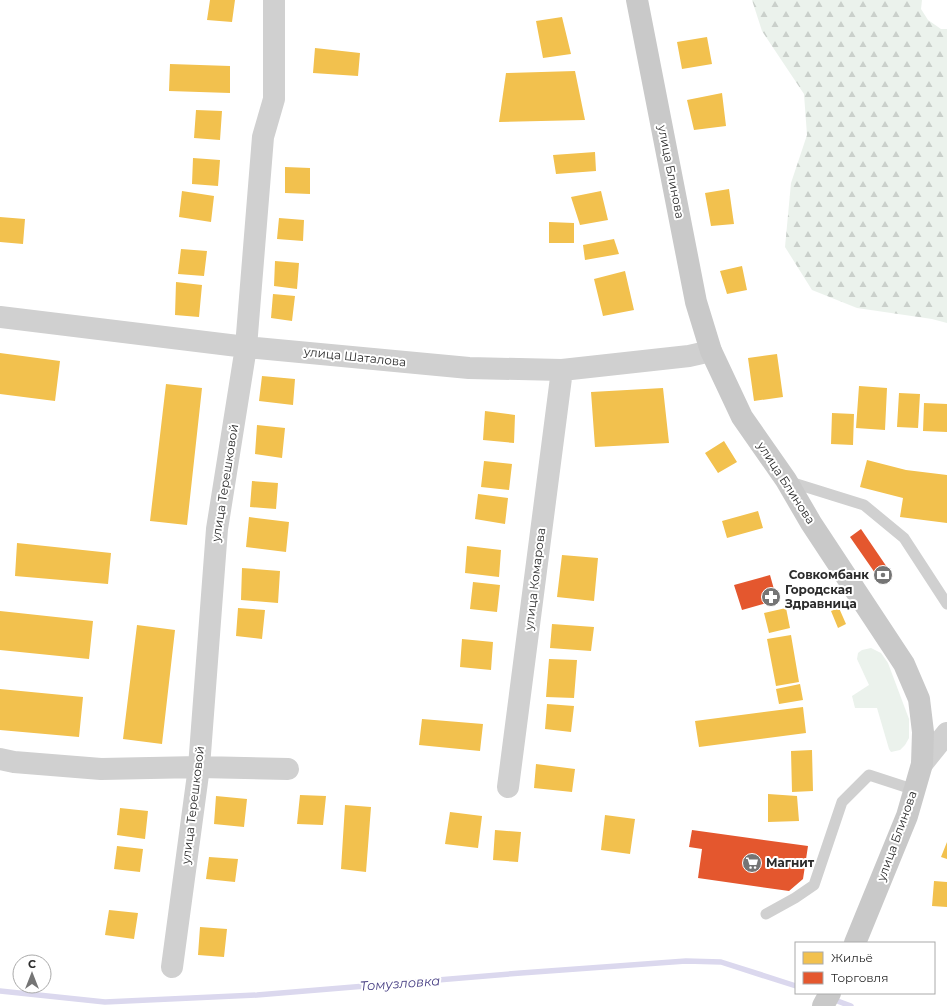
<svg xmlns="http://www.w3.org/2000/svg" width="947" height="1006" viewBox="0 0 947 1006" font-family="Montserrat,sans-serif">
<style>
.green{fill:#ebf2ec}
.forest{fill:url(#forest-firs)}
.homes{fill:#f2c14e}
.shops{fill:#e4572e}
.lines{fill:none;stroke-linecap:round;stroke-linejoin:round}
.stream{stroke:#dbd8ee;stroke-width:5.5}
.lane{stroke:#d0d0d0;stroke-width:11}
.street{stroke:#d0d0d0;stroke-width:22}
.secondary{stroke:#c9c9c9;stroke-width:22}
.labels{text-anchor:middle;stroke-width:4;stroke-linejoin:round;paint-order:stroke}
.street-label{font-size:12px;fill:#2b2b2b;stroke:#fff}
.poi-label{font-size:12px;font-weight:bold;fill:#2b2b2b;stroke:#fff;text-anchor:start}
.water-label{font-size:13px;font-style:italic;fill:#494185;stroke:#fff}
</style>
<defs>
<pattern id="forest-firs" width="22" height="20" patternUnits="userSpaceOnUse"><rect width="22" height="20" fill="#ebf2ec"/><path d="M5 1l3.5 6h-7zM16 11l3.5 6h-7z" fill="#cad0cb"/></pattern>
</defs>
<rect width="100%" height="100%" fill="#fff"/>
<path class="green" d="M871,648L881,653L888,663L909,719V738L905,745L900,750L891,752L889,749L877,708H855L852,696L869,685L857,659L858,653L862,650Z"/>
<path class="forest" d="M752,0H922L921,9L928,20L941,29H947V323L932,319L857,308L812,290L785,247L791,183L807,135L804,94L762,31Z"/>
<path class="homes" d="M210,0H235L232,22L207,20Z
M562,17L571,54L543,58L536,21Z
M707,37L712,64L682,69L677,42Z
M315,48L360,53L358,76L313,73Z
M170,64L230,66V93L169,91Z
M575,71L585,120L499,122L506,73Z
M722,93L726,126L694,130L687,100Z
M196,110L222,111L220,140L194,138Z
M595,152L596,171L556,174L553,155Z
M193,158L220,160L218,186L192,184Z
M285,167L310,168V194L285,193Z
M729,189L734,224L711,226L705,193Z
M182,191L214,196L211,222L179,217Z
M601,191L608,220L580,225L571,197Z
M0,217L25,219L23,244L0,242Z
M279,218L304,220L303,241L277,239Z
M549,222L574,223V243H549Z
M614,239L619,254L585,260L583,245Z
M181,249L207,251L204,276L178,274Z
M275,261L299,263L297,289L274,286Z
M742,266L747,290L727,294L720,271Z
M625,271L634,310L603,316L594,279Z
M176,282L202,285L199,317L175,315Z
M273,294L295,296L292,321L271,318Z
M0,353L60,361L55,401L0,394Z
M777,354L783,397L754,401L748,358Z
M262,376L295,379L293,405L259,401Z
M166,384L202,388L187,525L150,521Z
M859,386L887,388L885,430L856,428Z
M663,388L669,443L595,447L591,392Z
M899,393L920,394L918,428L897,427Z
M924,403L947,404V432L923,431Z
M485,411L515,415L514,443L483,440Z
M832,413L854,414L853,445L831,444Z
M257,425L285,428L282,458L255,454Z
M724,441L737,462L718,473L705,453Z
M867,460L906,470L947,475V523L900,517L903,498L860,487Z
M484,461L512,464L509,490L481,487Z
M252,481L278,483L276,509L250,507Z
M478,494L508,498L505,524L475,519Z
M758,511L763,528L727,538L722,521Z
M249,517L289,522L286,552L246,547Z
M17,543L111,553L108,584L15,576Z
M467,546L501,550L499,577L465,573Z
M562,555L598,558L594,601L557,597Z
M242,568L280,571L278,603L241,600Z
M473,582L500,585L497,612L470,609Z
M238,608L265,610L262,639L236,636Z
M786,608L790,628L769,633L764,613Z
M839,608L846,624L838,628L831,611Z
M0,611L93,621L89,659L0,650Z
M552,624L594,627L591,651L550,648Z
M137,625L175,630L162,744L123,739Z
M791,635L799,682L776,686L767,639Z
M462,639L493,642L491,670L460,667Z
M549,659L577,660L574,698L546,697Z
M800,684L803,700L779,704L776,689Z
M0,689L83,697L79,737L0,730Z
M547,704L574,706L571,732L545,729Z
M803,707L806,733L699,747L695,721Z
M422,719L483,724L480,751L419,745Z
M812,750L813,791L792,792L791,751Z
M536,764L575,769L572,792L534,788Z
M768,794L797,796L799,821L768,822Z
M300,795L326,796L323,825L297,824Z
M216,796L247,799L244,827L214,824Z
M345,805L371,807L366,872L341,869Z
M120,808L148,811L145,839L117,835Z
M450,812L482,816L478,848L445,844Z
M605,815L635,819L630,854L601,850Z
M495,830L521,832L518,862L493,860Z
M947,842V859L941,857Z
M117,846L143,849L140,872L114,869Z
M209,857L238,859L235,882L206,879Z
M934,881L947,882V907L932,906Z
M109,910L138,913L134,939L105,935Z
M200,927L227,929L224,957L198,955Z"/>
<path class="shops" d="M861,529L893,576L882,583L850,537Z
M770,575L777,600L742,610L734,585Z
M692,830L808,846L803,879L789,891L698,878L702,849L689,847Z"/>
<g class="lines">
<path class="stream" d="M0,991L105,1002L257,995L521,973L686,961L721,962L796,986
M832,999L851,1006"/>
<path class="lane" d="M787,481L864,505L904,538L947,604
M766,914L795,898L814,885L842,802L869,775L915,790"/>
<path class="street" d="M0,317L246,347L469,368L562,370L689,356L711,351
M0,759L14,762L101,769L199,767L288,769
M922,764L947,733
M508,787L562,370
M172,967L199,767L217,529L246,347L263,137L274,99V0"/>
<path class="secondary" d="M637,0L696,302L711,351L742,417L786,480L811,523L904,664L919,699L923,732L922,764L907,816L855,943
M823,1006L830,993"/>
</g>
<defs>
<g id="bank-disc" transform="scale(1)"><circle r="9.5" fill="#757575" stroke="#fff"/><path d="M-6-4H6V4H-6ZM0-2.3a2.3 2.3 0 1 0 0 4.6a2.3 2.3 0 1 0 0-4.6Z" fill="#fff"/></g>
<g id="pharmacy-disc" transform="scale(1)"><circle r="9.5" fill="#757575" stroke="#fff"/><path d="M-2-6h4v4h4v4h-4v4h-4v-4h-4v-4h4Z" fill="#fff"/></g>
<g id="supermarket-disc" transform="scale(1)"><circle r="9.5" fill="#757575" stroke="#fff"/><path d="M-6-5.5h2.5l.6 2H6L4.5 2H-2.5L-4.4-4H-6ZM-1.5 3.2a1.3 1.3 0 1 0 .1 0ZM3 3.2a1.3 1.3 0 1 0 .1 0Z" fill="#fff"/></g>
</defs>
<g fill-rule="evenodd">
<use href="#bank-disc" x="883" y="575"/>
<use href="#pharmacy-disc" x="771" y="597"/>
<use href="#supermarket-disc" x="752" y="863"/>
</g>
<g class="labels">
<g class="street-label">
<text transform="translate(671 172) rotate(79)" y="4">улица Блинова</text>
<text transform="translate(355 357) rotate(6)" y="4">улица Шаталова</text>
<text transform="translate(225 483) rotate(-81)" y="4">улица Терешковой</text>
<text transform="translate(786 483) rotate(57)" y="4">улица Блинова</text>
<text transform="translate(535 579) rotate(-83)" y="4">улица Комарова</text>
<text transform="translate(193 805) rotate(-83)" y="4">улица Терешковой</text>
<text transform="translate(897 836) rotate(-70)" y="4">улица Блинова</text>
</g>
<g class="poi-label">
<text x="869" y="579" text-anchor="end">Совкомбанк</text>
<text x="785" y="594">Городская<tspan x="785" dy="14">Здравница</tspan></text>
<text x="766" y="867">Магнит</text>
</g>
<g class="water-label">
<text transform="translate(400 983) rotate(-4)" y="5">Томузловка</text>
</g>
</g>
<rect x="795" y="942" width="140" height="52" fill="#ffffff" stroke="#aaaaaa"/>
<rect x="803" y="952" width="20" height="12" fill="#f2c14e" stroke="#aaaaaa"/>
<text x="831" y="962" font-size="12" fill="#2b2b2b">Жильё</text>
<rect x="803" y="972" width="20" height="12" fill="#e4572e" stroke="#aaaaaa"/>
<text x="831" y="982" font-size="12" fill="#2b2b2b">Торговля</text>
<g transform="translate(32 974)"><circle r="19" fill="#ffffff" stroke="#aaaaaa"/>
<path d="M0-3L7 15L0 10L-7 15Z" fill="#757575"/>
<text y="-6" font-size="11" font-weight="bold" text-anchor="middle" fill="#2b2b2b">С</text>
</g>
</svg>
